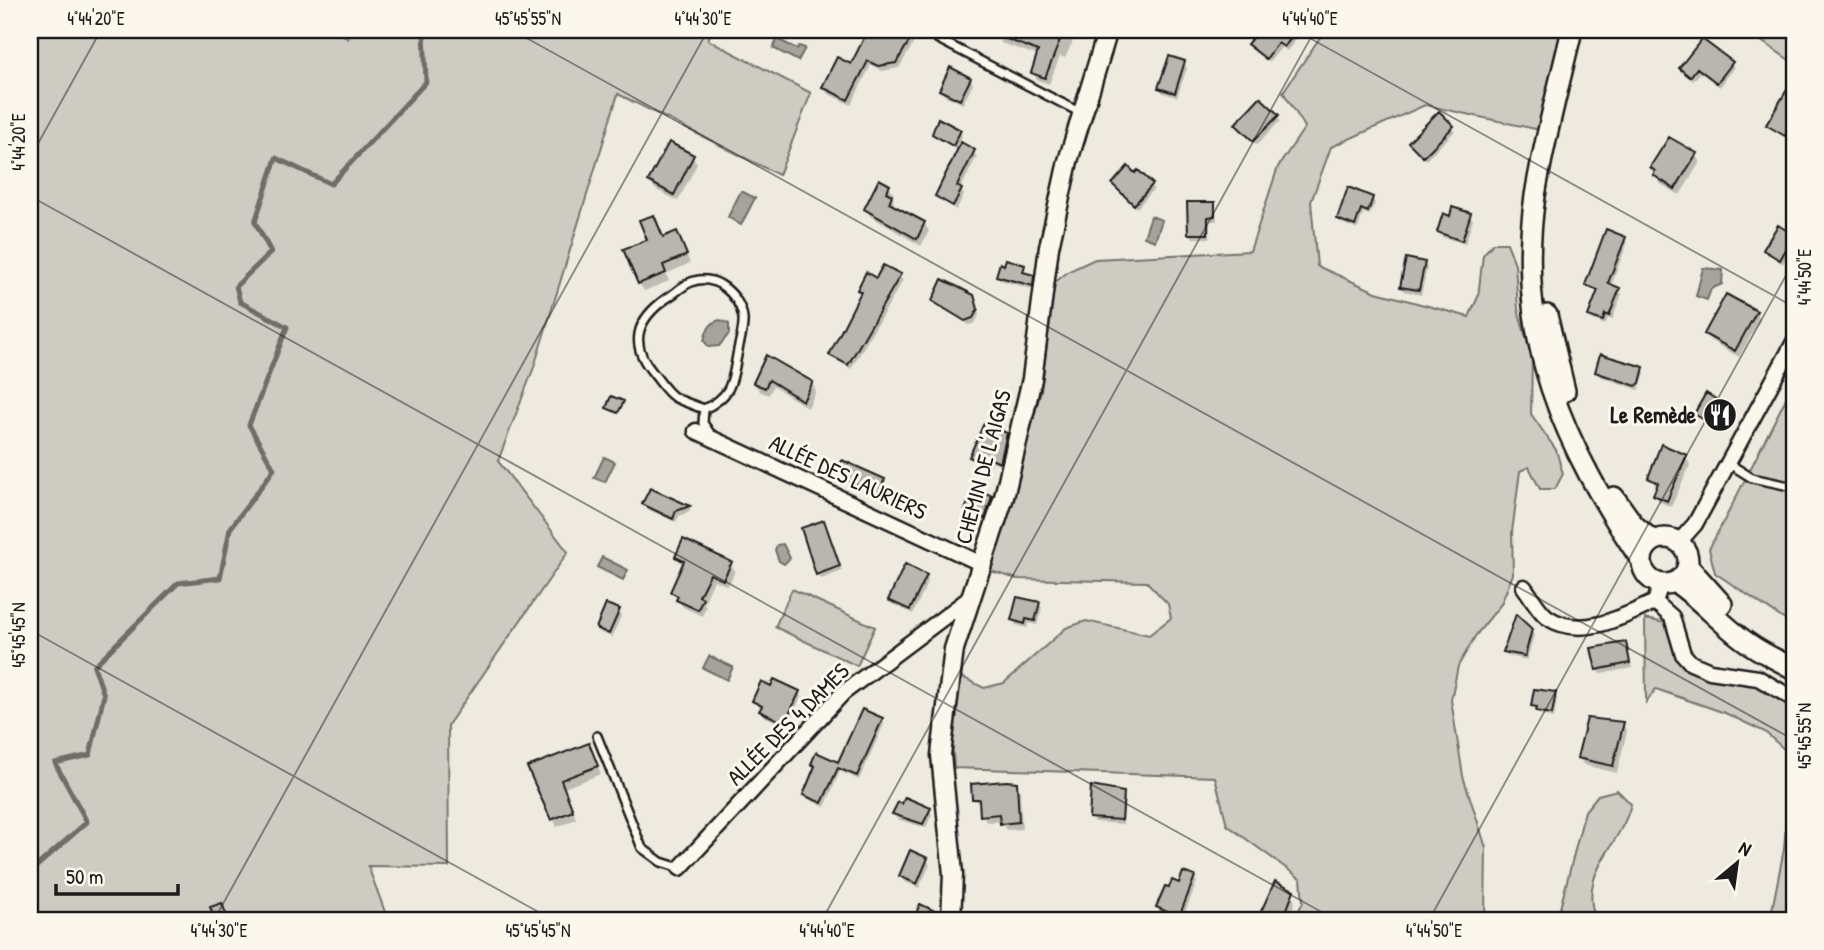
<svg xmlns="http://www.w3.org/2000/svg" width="1824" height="950" viewBox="0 0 1824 950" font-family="'Patrick Hand',sans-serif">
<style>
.green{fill:#ceccc2;stroke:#75746f;stroke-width:2}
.water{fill:#a6a39d;stroke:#6f6d69;stroke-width:2}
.shadow{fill:#0003}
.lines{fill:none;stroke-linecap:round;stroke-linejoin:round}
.stream{stroke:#6f6d69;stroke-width:5}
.building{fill:#b9b6af;stroke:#1c1c1c;stroke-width:2}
.service-casing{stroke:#1c1c1c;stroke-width:12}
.minor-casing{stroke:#1c1c1c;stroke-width:19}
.tertiary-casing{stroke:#1c1c1c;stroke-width:23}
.secondary-casing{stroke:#1c1c1c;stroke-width:24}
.service{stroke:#fbf7ec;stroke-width:7}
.minor{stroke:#fbf7ec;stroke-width:14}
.tertiary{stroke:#fbf7ec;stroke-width:18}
.secondary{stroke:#fbf7ec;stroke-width:19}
.ticks{fill:none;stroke:#1c1c1c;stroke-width:2;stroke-opacity:0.45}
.labels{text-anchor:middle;stroke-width:6;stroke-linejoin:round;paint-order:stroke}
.poi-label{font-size:23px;font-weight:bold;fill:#1c1c1c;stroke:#fbf7ec;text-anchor:end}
.street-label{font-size:23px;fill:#1c1c1c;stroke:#fbf7ec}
.neatline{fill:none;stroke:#1c1c1c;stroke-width:2.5}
.ticks-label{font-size:18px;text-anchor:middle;fill:#1c1c1c}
</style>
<rect width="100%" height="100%" fill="#eeeadf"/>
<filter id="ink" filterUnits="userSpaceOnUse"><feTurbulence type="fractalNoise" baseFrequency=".0143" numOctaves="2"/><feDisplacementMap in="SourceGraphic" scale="14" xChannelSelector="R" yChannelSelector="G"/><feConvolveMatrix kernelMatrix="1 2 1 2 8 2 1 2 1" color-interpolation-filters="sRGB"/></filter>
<g filter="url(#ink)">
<path class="green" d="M30,30H336L348,39L352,30H712L708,40L811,93L779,175L618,94L534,367L498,461L568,552L448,725L449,867L368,866L388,920H30Z
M1325,30H1562L1540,130L1425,105L1331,147L1311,202L1317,266L1376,292L1469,317L1478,297L1483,255L1493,243H1507L1515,264L1518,309L1532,359L1531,414L1556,450L1563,474L1555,489H1540L1529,467L1520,471L1512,532L1513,574L1501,604L1476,635L1458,666L1451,700L1463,776L1486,848L1485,920H1294L1303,902L1301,879L1227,825L1215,777L954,768L952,741L960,676L984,688L1004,683L1066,628L1086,621L1149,635L1171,618L1168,604L1147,582L1017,579L991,571L1041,391L1054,283L1069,271L1095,259L1250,251L1278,167L1305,127L1283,92Z
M1745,30H1794V63Z
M1794,383V626L1715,573L1709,549C1739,494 1765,438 1794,383Z
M792,589L875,627L857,666L775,627Z
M1645,619L1676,625L1691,663L1758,678L1794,699V758L1765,732L1725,713L1656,689L1646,702Z
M1794,766V920H1770L1784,849L1790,771Z
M1617,790L1631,804C1621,846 1577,872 1596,920H1557L1585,811L1598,795Z"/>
<path class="water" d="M777,39L797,49L799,46L805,48L798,61L773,48Z
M741,191L755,198L741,225L728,217Z
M1151,216L1162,220L1155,241L1144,237Z
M1703,268L1723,270L1722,284L1711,289L1707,300L1696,296Z
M720,320L729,324V334L719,346L709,347L704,341C706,331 710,322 720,320Z
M604,457L615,462L605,482L594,478Z
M783,544L790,558L784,564L779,561L775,550L777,545Z
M602,557L628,570L623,580L597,567Z
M709,656L733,667L727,680L703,668Z"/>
<path class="shadow" d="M870,30H917L919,34L899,68L882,71L871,65L851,105L827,93L824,87L852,66Z
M996,30H1078L1065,58L1060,56L1049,84L1037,80L1033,73L1039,56L1001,43Z
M1261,30H1290L1297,38L1287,51L1282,47L1269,62L1250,44Z
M1184,63L1187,68L1177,97L1163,93L1160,88Z
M1731,63L1734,68L1720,87L1701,72L1693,81L1681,69Z
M970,79L973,84L963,104L944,95L941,90Z
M1791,87L1794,89V129L1788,139L1768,125Z
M1277,116L1280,121L1257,145L1240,129Z
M1453,127L1455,131L1426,160L1413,146Z
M960,132L962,136L959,143L977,156L960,190L964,195L956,210L937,196L958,151L934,134Z
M1695,154L1700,162L1680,195L1659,183L1652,168Z
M692,156L697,164L678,201L655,189L650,181Z
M1135,176L1154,189L1137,208L1114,184Z
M889,186L893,194L894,208L924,223L929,231L921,246L870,216L866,209Z
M1372,198L1375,203L1370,215L1363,213L1358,229L1341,223L1339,218Z
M1214,203L1217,221H1210V238H1193L1190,234Z
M1470,215L1473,220L1465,244L1442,237L1439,232Z
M1779,228L1794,238V244L1783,264L1765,250Z
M663,239L681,241L690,263L666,274L669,281L644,291L639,283Z
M1625,239L1627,244L1611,286L1622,294L1612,320L1608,318L1605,325L1593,320L1590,316L1598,293L1587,285Z
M1424,263L1427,268L1421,295L1404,291L1401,286Z
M1024,266L1026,274L1035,281L1034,290L1000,280L998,275Z
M883,267L903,280L851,369L831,355L862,295L859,290L877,280Z
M934,301L976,302L979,315L975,323L969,325Z
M1756,312L1760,320L1739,357L1711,341L1706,334Z
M767,357L812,383L816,391L808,408L773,386L769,395L759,391L755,383Z
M1643,368L1645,373L1639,390L1599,376L1597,372Z
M1725,407L1728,412L1718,430L1696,414Z
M1006,435L1009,440L1003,467L992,462L989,469L974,462L971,457Z
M1686,457L1690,465L1671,507L1660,502L1655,495L1658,488L1650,478Z
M837,475L883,481L886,485L880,498L840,480Z
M651,490L689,507L691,511L679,516L676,522L647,509L644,504Z
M991,497L994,502L987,523L969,514L966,510Z
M826,527L842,571L821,579L818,574Z
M677,557L730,563L735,571L728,586L714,580L704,603L706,607L702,616L683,607L672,592L683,566Z
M926,576L928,581L913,614L893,604L890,599Z
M1039,604L1042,608L1037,625L1029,623L1027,628L1016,625L1013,620Z
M618,611L621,616L612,637L601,633L598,628Z
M1531,630L1534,635L1527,660L1508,656L1505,652Z
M1625,644L1632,668L1600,674L1597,669Z
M772,688L799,692L801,697L787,727L764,716L762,709L754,701Z
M1555,694L1557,698L1554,718L1541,715L1533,706Z
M882,719L884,724L859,780L840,771L825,807L808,799L805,795L816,768L813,764H839Z
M1622,724L1627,731L1617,773L1584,765L1579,758Z
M589,745L601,774L564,788L576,819L557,827L530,768Z
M1016,784L1020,791L1022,829L1006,830L1001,821L986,822L981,806L973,799Z
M1123,793L1125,798L1123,824L1094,822L1091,818Z
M929,809L932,814L926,828L897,819L894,814Z
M927,860L930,865L919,888L903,881L901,876Z
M1194,878L1197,882L1182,920L1160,912L1158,907L1180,885Z
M1292,892L1295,903L1287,920H1262L1260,917Z
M921,906L934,912L935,920H915Z"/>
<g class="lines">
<path class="stream" d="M30,872L87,822L55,763L90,755L104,695L94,666L178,583L220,578L230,529L274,469L249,425L287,327L240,302L236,286L271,252L255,222L276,158L331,184L426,82L424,30"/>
</g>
<path class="building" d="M868,30H877L890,37L879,30H916L896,63L878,66L868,61L848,100L822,87L837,57L851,64Z
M983,30H1064L1045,78L1031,73L1038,51Z
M1259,30H1298L1284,47L1278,43L1266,59L1247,44Z
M1702,39L1733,62L1717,83L1697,68L1690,77L1679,68Z
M1169,56L1185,61L1175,93L1158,88Z
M950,67L971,78L960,100L939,90Z
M1794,78V121L1785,136L1766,125Z
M1260,97L1279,115L1253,141L1235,124Z
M1439,111L1454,126L1423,157L1408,142Z
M938,118L961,130L953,146L932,134Z
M1669,137L1697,153L1675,189L1653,175L1655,171L1650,167Z
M669,142L694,155L674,195L648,181Z
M961,142L975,150L957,186L962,189L953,206L935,196Z
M1128,166L1135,173L1138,170L1153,184L1134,205L1112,184Z
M879,179L890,185L886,192L892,195L889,203L925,222L917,239L864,209Z
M1348,187L1373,197L1368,212L1361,209L1355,226L1337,219Z
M1187,202H1215V216L1208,217V234H1188Z
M1452,207L1471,213L1462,241L1437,232L1443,213L1450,216Z
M654,215L663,237L677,231L687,255L663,265L666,273L638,284L623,249L647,240L639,220Z
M1778,225L1794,235L1780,260L1763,250Z
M1606,229L1626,237L1608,283L1620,288L1609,316L1605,314L1603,321L1588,316L1598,290L1585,285Z
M1406,258L1425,262L1419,290L1400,287Z
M1006,259L1025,265L1023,272L1034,275L1033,286L996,276L1000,263L1004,265Z
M883,265L901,274L848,365L829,355L861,292L857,290L866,272L876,278Z
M942,279L974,295L978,309L973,318L965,321L932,301Z
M1726,294L1757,311L1735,351L1704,334Z
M1600,354L1644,367L1640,383L1636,386L1595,372Z
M766,355L813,382L803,401L769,380L765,388L753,383Z
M1706,393L1727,406L1715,426L1694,414Z
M611,396L624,401L618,413L606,408Z
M984,423L1007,433L1000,463L989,458L986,465L969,457Z
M1661,444L1687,455L1667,501L1653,495L1658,483L1648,478Z
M842,460L885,479L878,494L835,475Z
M974,487L992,496L985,519L965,510Z
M650,488L690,506L676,511L673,519L642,504Z
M824,520L840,566L816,575L801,528Z
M683,539L732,562L723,580L710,574L699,596L703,598L698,610L676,600L678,596L670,592L684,561L675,557Z
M905,564L927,575L910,610L888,600Z
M1017,597L1040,602L1035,621L1026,619L1025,624L1011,620Z
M606,604L620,609L609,634L596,628Z
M1516,614L1532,629L1525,656L1503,652Z
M1626,642L1630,663L1596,670L1591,648Z
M774,679L800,691L785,723L759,711L762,706L752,701L761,681L771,686Z
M1534,689L1556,692L1552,714L1536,711L1537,707L1531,706Z
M862,709L883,718L857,776L838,768L822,803L803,795L815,766L811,764L816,752L838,762Z
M1587,718L1624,722L1613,766L1577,758Z
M589,743L598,766L561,780L573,811L551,820L527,767Z
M1006,781L1017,782L1019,822L1000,824L999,814L980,816L979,799H972L971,784Z
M1091,786L1124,792L1122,820L1089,818Z
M905,797L931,808L923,824L892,814L898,802L902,804Z
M910,850L928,858L917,884L899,876Z
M1183,872L1195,876L1179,917L1156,907L1165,886L1169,887L1172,880L1179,883Z
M1275,881L1294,890L1283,920H1257Z
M222,903L228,920H215L210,907Z
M920,904L935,911L931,920H913Z"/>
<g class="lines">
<g class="service-casing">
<path id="service" d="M940,30L938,39L1081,113
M704,409C694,405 683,402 674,397C666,392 659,380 653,373C628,343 637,319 667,298C674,294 681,287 689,283C713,271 740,294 743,318C744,328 740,340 738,350C732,380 734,395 704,409L703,423L710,433
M1728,463L1752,478L1794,487
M597,736L642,848L661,862L680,868"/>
</g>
<g class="minor-casing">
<path id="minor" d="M696,431L982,564
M1679,542L1695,524L1794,342
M1524,587C1531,596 1538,610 1547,617C1580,640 1623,617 1655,602L1661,584
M1655,602L1672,617L1683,654L1691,663L1710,671L1758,678L1794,699
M680,868L843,693L971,597"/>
</g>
<g class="tertiary-casing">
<path id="tertiary" d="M951,920L953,874L941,755L954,649L1004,497L1032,379L1049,247L1068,161L1108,30"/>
</g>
<g class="secondary-casing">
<path id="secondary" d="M1572,30C1559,85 1544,140 1535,196C1514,339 1564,445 1641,560
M1547,315L1565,391
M1614,497L1634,525L1653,541
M1642 561a23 23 0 1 1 46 0a23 23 0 1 1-46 0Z
M1688,566L1722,604
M1675,582C1703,601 1723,627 1751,645C1764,654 1780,661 1794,669"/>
</g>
<use href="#service" class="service"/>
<use href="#minor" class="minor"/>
<use href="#tertiary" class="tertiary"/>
<use href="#secondary" class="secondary"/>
</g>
</g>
<path class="ticks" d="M512,30L1794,740M1295,30L1794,307M30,158L101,30M30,196L1336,920M30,630L553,920M214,920L708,30M822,920L1315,30M1429,920L1794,261"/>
<defs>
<g id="restaurant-disc" transform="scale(1.75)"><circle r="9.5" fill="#1c1c1c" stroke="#fbf7ec"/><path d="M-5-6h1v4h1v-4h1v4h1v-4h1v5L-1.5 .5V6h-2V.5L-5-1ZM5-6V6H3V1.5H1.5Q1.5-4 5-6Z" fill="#fff"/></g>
</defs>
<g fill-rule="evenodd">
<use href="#restaurant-disc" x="1720" y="415"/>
</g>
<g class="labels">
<g class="poi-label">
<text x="1696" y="423">Le Remède</text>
</g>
<g class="street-label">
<text transform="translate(983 467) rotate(-75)" y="8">CHEMIN DE L'AIGAS</text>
<text transform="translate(848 477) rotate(25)" y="8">ALLÉE DES LAURIERS</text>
<text transform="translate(788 724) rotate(-45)" y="8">ALLÉE DES 4 DAMES</text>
</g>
</g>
<rect width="1824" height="950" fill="none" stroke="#fbf7ec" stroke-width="77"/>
<g transform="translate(1737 863) rotate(29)" stroke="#fbf7ec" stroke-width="5" paint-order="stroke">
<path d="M0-5L12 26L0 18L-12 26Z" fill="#1c1c1c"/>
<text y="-10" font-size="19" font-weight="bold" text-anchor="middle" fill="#1c1c1c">N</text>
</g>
<path d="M56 884v10h122v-10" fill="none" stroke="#1c1c1c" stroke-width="3.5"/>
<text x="66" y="884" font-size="21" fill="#1c1c1c" stroke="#fbf7ec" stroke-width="5" paint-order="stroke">50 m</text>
<rect x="38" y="38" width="1748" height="874" class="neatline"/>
<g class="ticks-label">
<text x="96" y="25">4°44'20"E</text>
<text x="528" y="25">45°45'55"N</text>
<text x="703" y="25">4°44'30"E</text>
<text x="1310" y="25">4°44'40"E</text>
<text transform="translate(19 142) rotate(-90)" y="6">4°44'20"E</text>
<text transform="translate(1805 277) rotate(-90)" y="6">4°44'50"E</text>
<text transform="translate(19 635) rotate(-90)" y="6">45°45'45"N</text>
<text transform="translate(1805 736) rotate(-90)" y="6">45°45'55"N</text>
<text x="219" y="937">4°44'30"E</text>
<text x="538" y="937">45°45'45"N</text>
<text x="827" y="937">4°44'40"E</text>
<text x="1434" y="937">4°44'50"E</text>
</g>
</svg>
